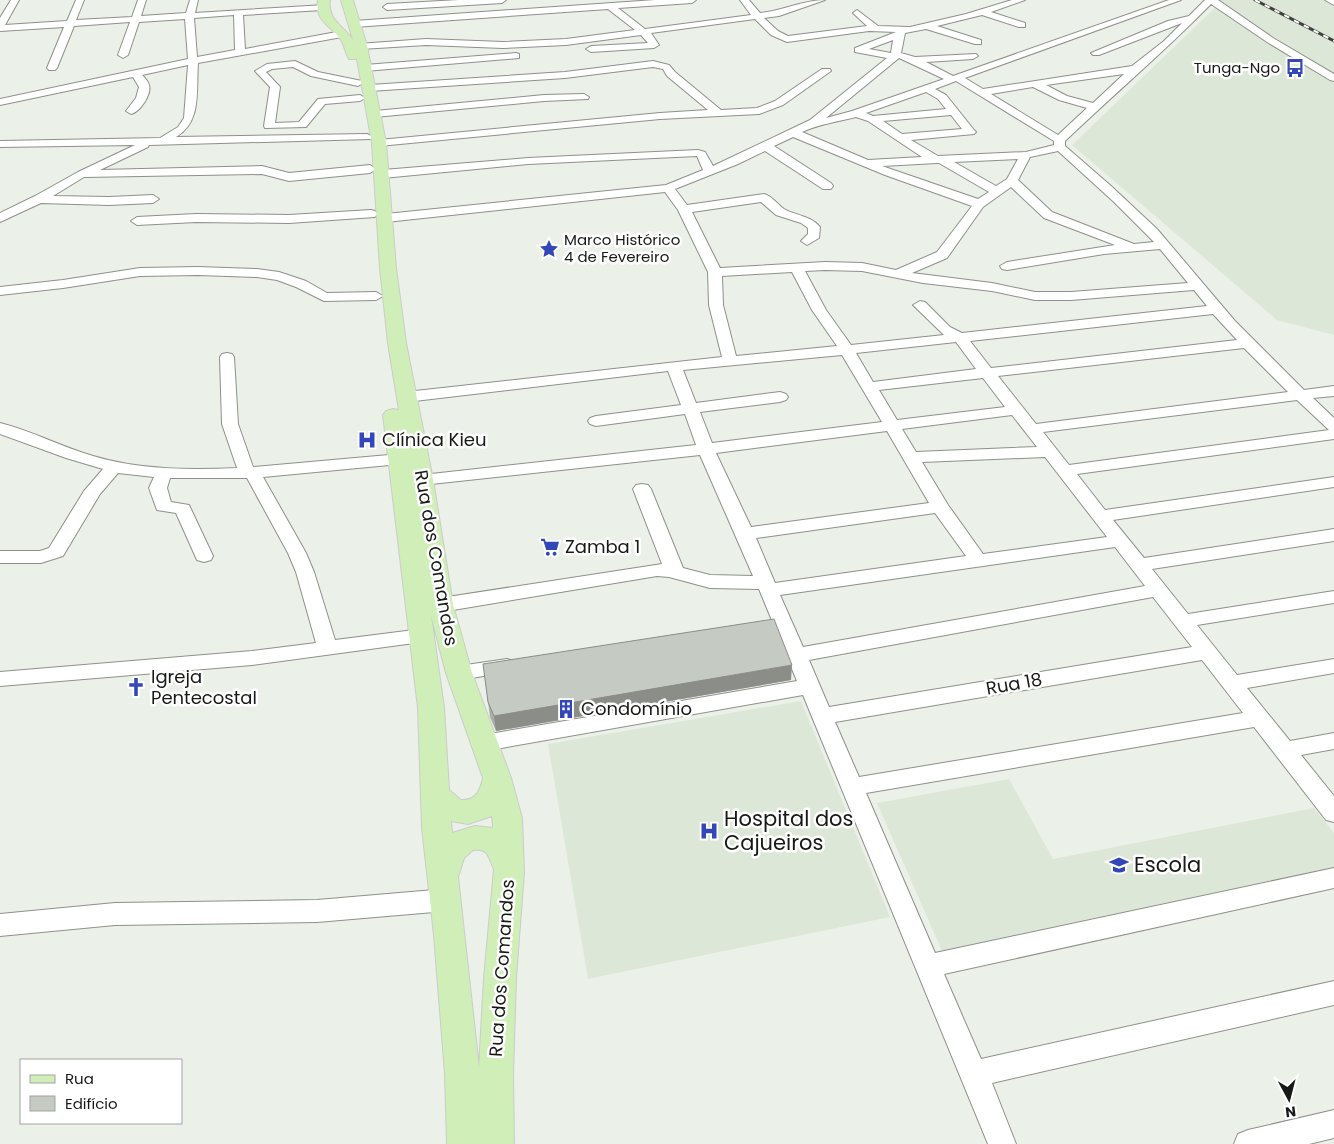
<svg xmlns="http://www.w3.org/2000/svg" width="1334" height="1144" viewBox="0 0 1334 1144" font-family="Poppins,sans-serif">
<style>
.built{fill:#dde7d7}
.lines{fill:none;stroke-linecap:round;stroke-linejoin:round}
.minor-casing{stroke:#8d9189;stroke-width:2}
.major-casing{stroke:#ccc;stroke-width:2}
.minor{fill:#fff;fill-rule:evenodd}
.major{fill:#cfeeb8;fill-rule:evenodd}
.rail-casing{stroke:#3f423e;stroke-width:3}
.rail{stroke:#fff;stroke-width:2;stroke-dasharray:5.5;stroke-linecap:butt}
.wall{fill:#a9aea7}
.shaded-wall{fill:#8a8d88}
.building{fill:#c5cac2;stroke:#8a8d88}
.labels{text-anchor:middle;stroke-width:5;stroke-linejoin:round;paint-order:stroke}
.far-poi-label{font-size:15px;fill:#171916;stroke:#fff;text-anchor:end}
.poi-label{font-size:18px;fill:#171916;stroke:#fff;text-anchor:start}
.street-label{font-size:18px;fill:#171916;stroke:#fff}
.near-poi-label{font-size:21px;fill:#171916;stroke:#fff;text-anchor:start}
</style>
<rect width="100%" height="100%" fill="#ebf1e8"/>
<path class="built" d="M1220,0H1323L1334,5V335L1277,320L1072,145L1220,3Z
M801,701L890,917L588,979L548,744Z
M1009,779L1053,859L1314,808L1334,833V871L942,951L877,803Z"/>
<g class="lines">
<g class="minor-casing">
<path id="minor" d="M11,0H19L5,25L67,21L76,0H84L76,20L132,17L138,0H146L141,16L186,13L190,0H198L195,13L325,5V9L322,10L243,15L245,49L342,31L347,34L342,37L198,63C196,90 202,122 176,137L367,134L373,137L371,139L149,145L148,147L100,170L262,166L289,173L370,165L376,169L370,173L289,181L262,174L84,177L53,196L109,197L153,195L159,199L153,203L109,205L41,203L0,222V213L35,196L78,172L135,145L0,147V141L160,138L178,127L184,118L188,65L142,75C145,78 148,81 149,85C152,94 140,112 131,114L126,111L136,98L139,87L133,77L0,105V99L188,59L185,19L139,22L128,55L123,58L118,55L130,22L74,26L57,68L55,70H49L47,68L64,27L0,31V18ZM234,15L235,50L197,57L194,18Z
M459,0H506L502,3L387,10L383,7L387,4Z
M655,0H696L692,3L618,8L645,29L751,15L740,0H749L760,13C782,11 803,0 825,0L779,16L764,18L778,31L788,36L867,26L853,13L857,10L878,26L910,27L966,14L1012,0H1025L991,12L1025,23V27H1019L982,15L937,26L981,40V44H975L926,29L905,33L901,53L915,57L976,54L978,56L973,59L926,62L953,76L1169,0H1181L965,78L983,89L1132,66L1164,41L1182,23L1099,55H1093L1091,53L1168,21L1189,16L1205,0H1218L1273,38L1334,74V81L1330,80L1267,42L1211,4C1164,52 1113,95 1065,141V146L1111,186L1157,229L1235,321L1304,390L1334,386V396L1313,398L1334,418V439L1077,474L1105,510L1334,477V487L1113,520L1144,558L1334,529V541L1152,569L1188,614L1334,591V603L1197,625L1237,675L1334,659V673L1247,688L1290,741L1334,733V749L1301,755L1334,796V822L1326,820L1254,727L866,793L935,953L1334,868V888L944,974L981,1059L1334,981V1005L992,1083L1016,1144H988L803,695L484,751L476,749L473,743L476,737L484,735L797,681L759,589L710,588L669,577L657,576L441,612L434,610L431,605L434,600L441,598L662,564L633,489L636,485L642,484L648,485L651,489L683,568L710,575L753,576L700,455L422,485L416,484L413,480L416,476L422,475L696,445L685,414L596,426L590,424L588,421L590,418L596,416L681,405L668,371L406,402L400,400L398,397L400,394L406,392L722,357L709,305L708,272L678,210L665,192L386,222L380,218L386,214L666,185L703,170L697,156L528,164L383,178L377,174L383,170L528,158L698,150L705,152L713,166L810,120L887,58L855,52V48L896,32L869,31L787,42L771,35L755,19L651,33L659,45L654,48L591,52L586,49L591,46L648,43L641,35L566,45L503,48L426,45L361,49L358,48V44L426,39L503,42L566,39L635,30L608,9L354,27L349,24L354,21ZM893,40L891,53L869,49ZM899,58L944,79L852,111L826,118ZM1124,74L1093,103L1067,96L1046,85ZM956,81L1054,141V145L1026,152L938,156L911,140L974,134L976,132L974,130L946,95L935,89ZM1033,87L1059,100L1087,108L1058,135L991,94ZM926,92L938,99L946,109L873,116L866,113ZM951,115L962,129L902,134L883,121ZM856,117L868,121L922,157L868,160L802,132C819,124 837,122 856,117ZM793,137L885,175L972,206L937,252L896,270L862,263L825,262L720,268L692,212L761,202L776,215L801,223L808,228V234L801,241L807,245L819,238L820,227C810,215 796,216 784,209C777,204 772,196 764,194L687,205L675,189L738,164L765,151L823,189H831L833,186L831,183L774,146ZM1058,151L1114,202L1154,242L1134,244L1052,212L1018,180L1030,157ZM1018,159L1007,179L996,186L954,162ZM937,163H939L989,192L978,199L882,166ZM1011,187L1044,218L1115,245L1007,262L1000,266L1002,269L1007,270L1104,254L1160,249L1188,283L1071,292H1035L992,283L912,273L947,258L983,207ZM825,270L862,271L923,283L992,291L1035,300H1071L1194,290L1207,306L962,333L950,327L925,302L920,301L913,305L944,335L851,345L826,310L805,271ZM792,272L812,310L837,346L736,356L723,305L722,276ZM1213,314L1237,340L991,368L970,341ZM956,342L976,369L873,382L856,353ZM1244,348L1288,392L1036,424L998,376ZM842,355L882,422L712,443L700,412L780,402L786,400L788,397L786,394L780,392L696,403L683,370ZM983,378L1005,407L897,420L879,390ZM1297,400L1329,430L1069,465L1043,432ZM1012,415L1037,447L916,452L902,429ZM887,431L929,503L751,527L716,453ZM1045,457L1107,537L983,554L948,505L922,462ZM935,513L966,556L775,583L756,538ZM1115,547L1145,586L803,647L780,595ZM1153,597L1192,647L829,707L809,660ZM1202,660L1243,713L859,777L835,722Z
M1325,0H1334V5Z
M516,53L519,54V58L365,71L360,68L365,65Z
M295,61L318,72L362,81L363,83L358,86L311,76L293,67L272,69L266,72L280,87L275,123L299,122L318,99L360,95L365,98L360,101L325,104L306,127L265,128L264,126L270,87L255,71L267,64Z
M653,61L669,65L675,72L721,110L757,108L775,101L822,69H830L831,71L783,105L759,114L660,119L379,146L373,143L379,140L660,113L708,110L667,76L663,69L653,67L565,78L370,91L365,88L370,85L565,72Z
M584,94L589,97L588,99L544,101L375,117L370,114L375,111L544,95Z
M371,210L375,211L377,214L375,217L289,223L196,222L137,225L131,221L137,217L196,214L289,215Z
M198,267L257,269L279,272L306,281L327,293L376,292L383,296L376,300L324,301L296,287L277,280L257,277L198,275L140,276L63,288L0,295V287L63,280L140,268Z
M227,353L232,354L234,357L238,424L253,467L400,454L406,455L408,459L406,463L400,464L263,477L306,553L314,572L335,640L422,629L429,631L432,636L429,641L252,665L0,686V672L252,651L316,643L296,572L288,553L247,478H170L167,488L171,502L189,505L213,556L211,560L204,562L197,560L176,513L157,510L149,488L154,477L118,473L100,494L63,556L41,563H0V551H40L49,548L84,491L103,469L66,458L0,434V423C32,431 62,447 93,456C139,470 189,470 237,468L222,424L220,357L222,354Z
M507,659L514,661L517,666L514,671L459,680L452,678L449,673L452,668L459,666Z
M446,889L455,893L458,900L455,907L446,911L317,922L115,925L0,936V914L115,903L317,900Z
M1334,1110V1138L1309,1144H1234L1238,1134L1248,1130Z"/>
</g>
<g class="major-casing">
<path id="major" d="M318,0H330C327,20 343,25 353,40L341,0H353L367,46L386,143L396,268L406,343L433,480L453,605L472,673L511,778L522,818L524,872L516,978L513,1074L514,1144H447L445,1074L434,935L422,828L418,708L383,415L386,411L393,409L399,410L388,343L380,268L372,143L357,59H349C345,53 345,46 341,40C330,24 315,23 318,0ZM431,615L446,673L483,778C480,791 476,801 461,800L449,790L444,708ZM492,816L493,828L475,826L452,833L451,821L468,824ZM473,850C489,848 488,857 494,869L484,978L479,1068L458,877L464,858Z"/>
</g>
<use href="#minor" class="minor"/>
<use href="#major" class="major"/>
<g class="rail-casing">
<path id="rail" d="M1255,0L1334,41"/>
</g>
<use href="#rail" class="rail"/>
</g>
<path class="wall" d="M483,664L791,680L496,731L490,717Z"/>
<path class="shaded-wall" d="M792,665L791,680L496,731L494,716Z"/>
<path class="building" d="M774,619L792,665L494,716L488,702L483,664Z"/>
<defs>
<g id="bus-bare" transform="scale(1.5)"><path d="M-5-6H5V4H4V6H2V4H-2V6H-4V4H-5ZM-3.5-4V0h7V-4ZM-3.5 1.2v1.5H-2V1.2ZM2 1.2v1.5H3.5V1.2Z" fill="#3447b9" stroke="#fff" stroke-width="2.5" paint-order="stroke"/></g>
<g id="sight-bare" transform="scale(1.5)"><path d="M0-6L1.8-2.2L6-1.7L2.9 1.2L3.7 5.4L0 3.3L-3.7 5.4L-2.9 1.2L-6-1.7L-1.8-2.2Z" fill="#3447b9" stroke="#fff" stroke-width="2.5" paint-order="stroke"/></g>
<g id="hospital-bare" transform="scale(1.5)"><path d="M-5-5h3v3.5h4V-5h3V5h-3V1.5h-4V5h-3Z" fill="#3447b9" stroke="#fff" stroke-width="2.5" paint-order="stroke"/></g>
<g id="supermarket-bare" transform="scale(1.5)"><path d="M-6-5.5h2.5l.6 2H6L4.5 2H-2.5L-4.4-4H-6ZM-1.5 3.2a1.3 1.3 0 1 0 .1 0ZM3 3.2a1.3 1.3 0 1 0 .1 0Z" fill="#3447b9" stroke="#fff" stroke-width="2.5" paint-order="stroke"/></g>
<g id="church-bare" transform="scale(1.5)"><path d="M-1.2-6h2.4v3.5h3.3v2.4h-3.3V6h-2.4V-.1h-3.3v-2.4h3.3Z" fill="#3447b9" stroke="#fff" stroke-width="2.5" paint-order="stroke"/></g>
<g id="building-bare" transform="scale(1.5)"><path d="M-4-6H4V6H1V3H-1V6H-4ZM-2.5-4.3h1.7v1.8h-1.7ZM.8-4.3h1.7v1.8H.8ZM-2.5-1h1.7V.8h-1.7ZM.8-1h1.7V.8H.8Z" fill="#3447b9" stroke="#fff" stroke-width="2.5" paint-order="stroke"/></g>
<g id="school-bare" transform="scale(1.5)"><path d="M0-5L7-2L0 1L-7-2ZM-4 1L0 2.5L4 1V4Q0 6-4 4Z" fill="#3447b9" stroke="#fff" stroke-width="2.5" paint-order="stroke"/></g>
</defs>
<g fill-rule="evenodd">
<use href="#bus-bare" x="1295" y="68"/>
<use href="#sight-bare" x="549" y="249"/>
<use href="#hospital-bare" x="367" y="440"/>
<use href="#supermarket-bare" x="550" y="547"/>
<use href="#church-bare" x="136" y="687"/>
<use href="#building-bare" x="566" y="709"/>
<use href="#hospital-bare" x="709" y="831"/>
<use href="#school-bare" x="1119" y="865"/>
</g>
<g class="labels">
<g class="far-poi-label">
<text x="1280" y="73">Tunga-Ngo</text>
<text x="564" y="245" text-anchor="start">Marco Histórico<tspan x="564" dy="17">4 de Fevereiro</tspan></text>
</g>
<g class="poi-label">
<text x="382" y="446">Clínica Kieu</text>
<text x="565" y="553">Zamba 1</text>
<text x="151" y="683">Igreja<tspan x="151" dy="21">Pentecostal</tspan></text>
<text x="581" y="715">Condomínio</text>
</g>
<g class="street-label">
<text transform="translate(436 558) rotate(80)" y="6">Rua dos Comandos</text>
<text transform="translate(1014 684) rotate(-10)" y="6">Rua 18</text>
<text transform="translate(502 968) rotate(-86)" y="6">Rua dos Comandos</text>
</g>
<g class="near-poi-label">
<text x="724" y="826">Hospital dos<tspan x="724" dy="24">Cajueiros</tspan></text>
<text x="1134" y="872">Escola</text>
</g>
</g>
<rect x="20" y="1059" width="162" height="65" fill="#ffffff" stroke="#a2a3a2"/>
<rect x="30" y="1075" width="25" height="8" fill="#cfeeb8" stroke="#a2a3a2"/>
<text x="65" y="1084" font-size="15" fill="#171916">Rua</text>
<rect x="30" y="1096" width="25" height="15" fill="#c5cac2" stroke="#a2a3a2"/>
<text x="65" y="1109" font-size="15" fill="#171916">Edifício</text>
<g transform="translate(1289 1099) rotate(173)" stroke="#ffffff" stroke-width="4" paint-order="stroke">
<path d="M0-4L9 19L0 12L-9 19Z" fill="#171916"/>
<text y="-8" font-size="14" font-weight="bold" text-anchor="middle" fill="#171916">N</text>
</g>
</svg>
